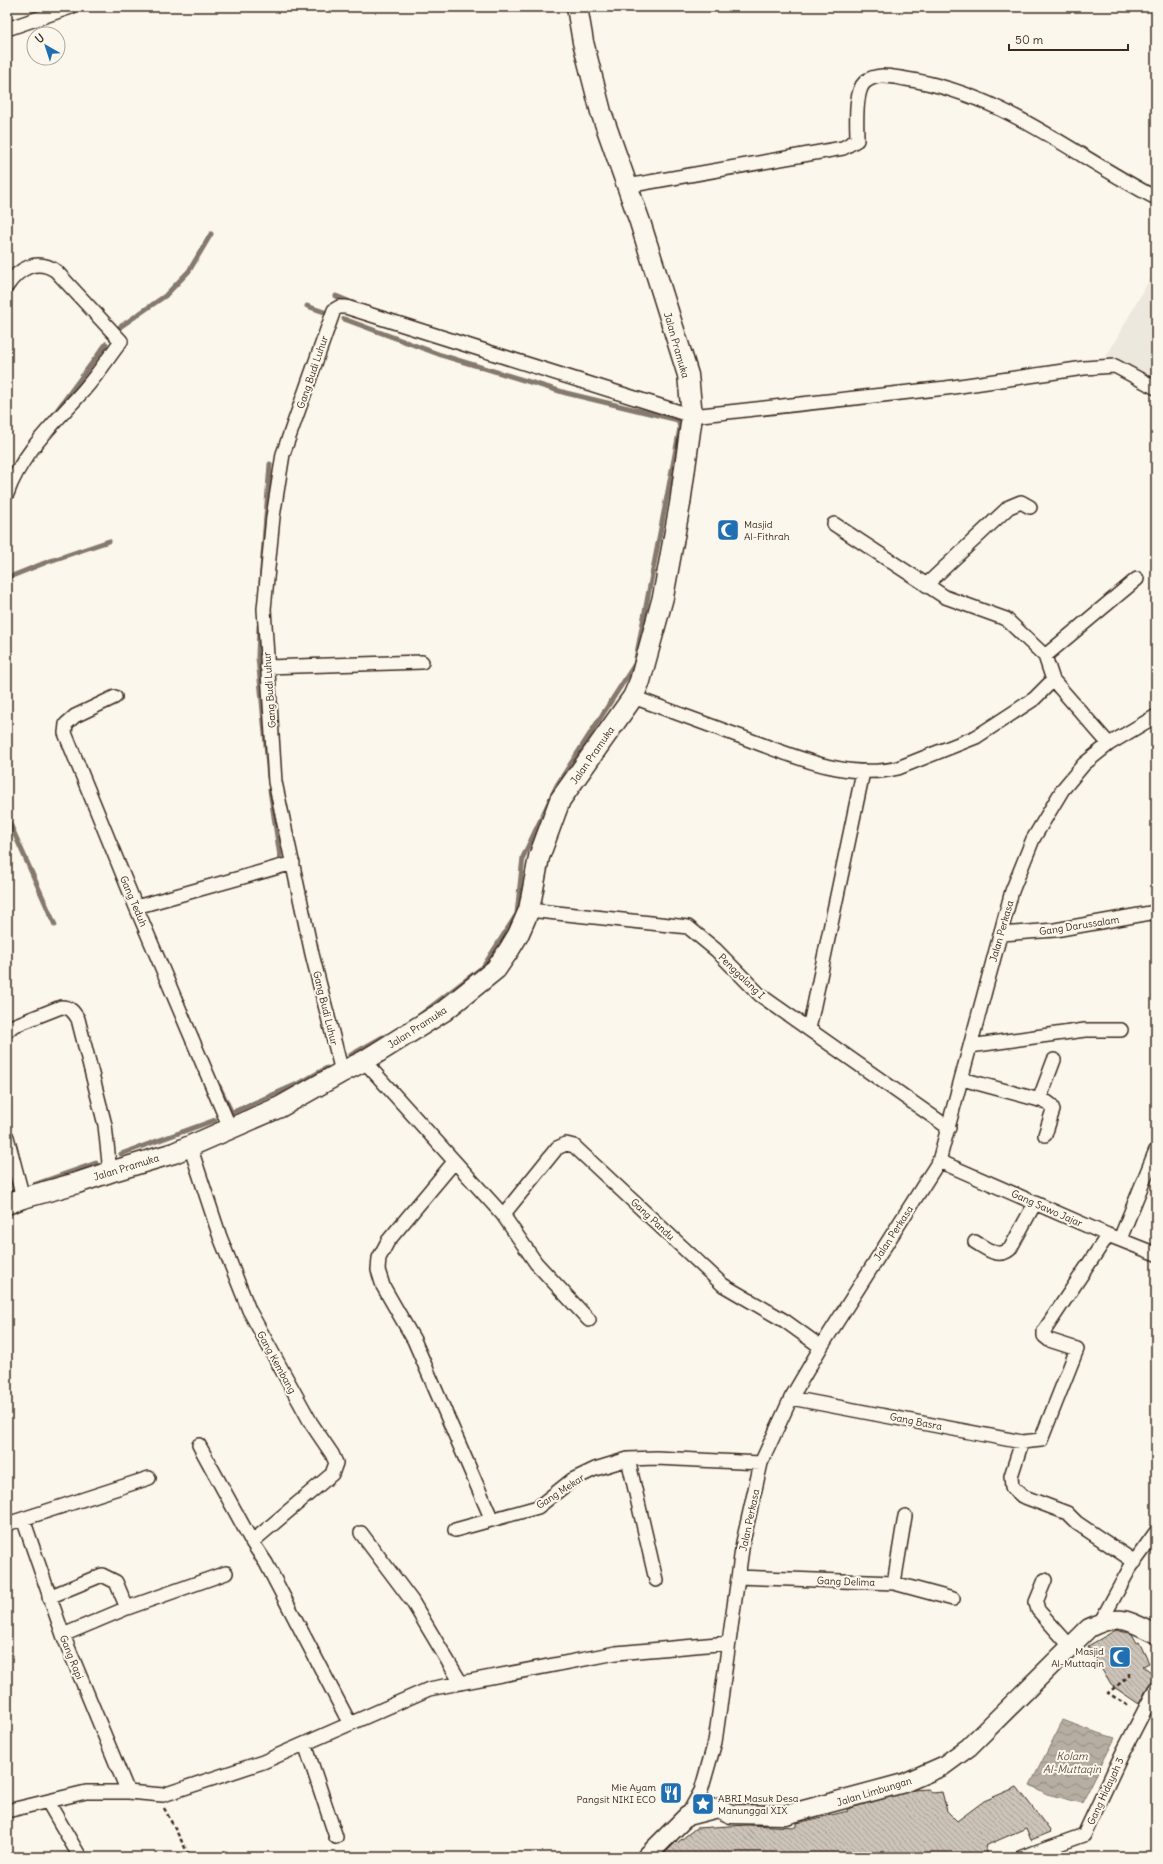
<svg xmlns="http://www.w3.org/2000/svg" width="1163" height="1864" viewBox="0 0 1163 1864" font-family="Delius,sans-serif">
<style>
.built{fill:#ede8dd}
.water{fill:url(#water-waves);stroke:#85796d}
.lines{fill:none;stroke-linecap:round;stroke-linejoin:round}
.stream{stroke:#85796d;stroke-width:5}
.building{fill:url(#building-back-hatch);stroke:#3b2a1e}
.street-casing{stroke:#3b2a1e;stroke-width:16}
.secondary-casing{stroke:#3b2a1e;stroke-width:21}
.primary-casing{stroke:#3b2a1e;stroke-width:23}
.path{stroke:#3b2a1e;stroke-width:2.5;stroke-dasharray:4 3;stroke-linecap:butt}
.street{stroke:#fbf7ec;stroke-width:13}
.secondary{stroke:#fbf7ec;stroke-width:18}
.primary{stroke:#fbf7ec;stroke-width:20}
.labels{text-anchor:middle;stroke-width:4;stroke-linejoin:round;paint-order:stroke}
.street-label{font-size:10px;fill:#3b2a1e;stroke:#fbf7ec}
.poi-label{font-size:10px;fill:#3b2a1e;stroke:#fbf7ec;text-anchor:start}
.water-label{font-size:11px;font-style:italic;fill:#605246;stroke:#fbf7ec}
</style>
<defs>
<pattern id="water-waves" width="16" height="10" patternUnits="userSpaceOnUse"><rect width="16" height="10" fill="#b6aea2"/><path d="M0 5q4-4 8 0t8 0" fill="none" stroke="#958e83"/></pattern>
<pattern id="building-back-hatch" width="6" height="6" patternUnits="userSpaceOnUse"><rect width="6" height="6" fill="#ccc4b9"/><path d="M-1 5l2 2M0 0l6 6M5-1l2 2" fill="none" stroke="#a79f96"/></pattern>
</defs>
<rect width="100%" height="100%" fill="#fbf7ec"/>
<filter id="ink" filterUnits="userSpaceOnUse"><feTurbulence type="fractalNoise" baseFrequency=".025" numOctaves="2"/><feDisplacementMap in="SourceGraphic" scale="8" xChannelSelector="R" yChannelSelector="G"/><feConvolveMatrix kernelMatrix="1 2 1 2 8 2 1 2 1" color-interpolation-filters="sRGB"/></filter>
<g filter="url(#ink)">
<path class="built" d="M1156,268V383L1105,359Z"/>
<path class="water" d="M1063,1720L1086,1729L1115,1738L1082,1803L1047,1794L1030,1785Z"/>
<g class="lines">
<path class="stream" d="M336,296L353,303
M307,306L330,314
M344,319L441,355L566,393L678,420
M117,329L165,296L189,271L211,234
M52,417L106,344
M7,578L47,562L109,541
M261,582L270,464
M259,626L258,657L269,778
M270,790L281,863L279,864
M7,817L55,925
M419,1016L483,967L517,914L523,857L557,785L635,664L680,428L678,419
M351,1055L383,1037
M219,1086L232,1113
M231,1113L302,1082L327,1068
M121,1154L215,1120
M33,1185L96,1163"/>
</g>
<path class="building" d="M1116,1630L1132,1634L1137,1643L1139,1642L1149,1663L1143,1666L1156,1676V1680L1149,1684L1139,1704L1111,1685L1088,1646Z
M1017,1787L1051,1832L1031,1840L1026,1828L985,1846L989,1857L736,1856L735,1857H661L676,1842L677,1843L696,1828L747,1825L797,1827V1823L848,1811L847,1809L913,1790L928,1789L933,1793L942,1792L947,1811L957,1821L984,1801Z"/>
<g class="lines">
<g class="street-casing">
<path id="street" d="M7,29L71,7
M627,186L843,148L857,140C857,125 854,92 865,82C877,72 893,77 906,79C1004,94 1071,154 1156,198
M7,286C19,268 37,258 56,271L121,341C109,357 98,374 84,390C56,422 21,453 7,494
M834,524L945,597L1006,619L1045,656L1053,680L1109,744
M926,585L1009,507L1021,502L1030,507
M1045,656L1137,579
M267,667L422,662
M115,697L75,716L66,724L65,733L136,907L230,1128
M633,697C669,710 704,723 739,736C788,754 846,781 898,768L976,737L1034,699L1053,680
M136,907L293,863
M529,910L688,927L716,950L760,995L949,1128
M1001,934L1055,930L1156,912
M809,1029L863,772
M7,1031L13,1026L61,1007C70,1007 73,1011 78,1019L105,1125L110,1172
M970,1046L1085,1030H1121
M364,1061L503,1215L536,1263L589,1320
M342,1072L312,954L275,782L264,609L273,517L283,454L334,310L339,307H346L692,416L946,388L1084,368L1115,366L1156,388
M962,1079L1047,1102L1051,1105L1053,1110L1045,1135
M1039,1100L1054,1060
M7,1137L23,1198
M190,1146L220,1237L249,1310L311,1423L332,1454L336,1463L332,1474L252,1542
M939,1161L1108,1235L1156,1254
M454,1162L388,1241L379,1258L378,1270L383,1286L414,1340L492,1520
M503,1215L557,1148L566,1144L574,1146L723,1285L785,1321L821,1347
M1120,1239L1156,1150
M975,1242C987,1249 998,1259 1010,1249L1035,1203
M791,1398L1022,1442L1041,1440L1077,1349L1049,1340L1044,1336V1331L1108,1235
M1022,1442L1011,1476L1012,1487L1022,1496L1067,1513L1077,1523L1135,1562
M199,1445L252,1542L266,1563L350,1724
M628,1459L656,1580
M23,1519L63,1635L128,1792
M7,1524L149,1478
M455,1530L538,1507L572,1480L595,1469L628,1459L656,1458L761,1463
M361,1533L412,1601L461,1683
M738,1577L894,1583L953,1599
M1045,1580L1036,1602L1038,1610L1070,1646
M894,1583L905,1516
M49,1597L102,1575L116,1582L127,1608
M1100,1623L1130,1568L1156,1532
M63,1635L127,1608L226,1573
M305,1744L336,1837
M48,1802L80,1857
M7,1811L86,1792H128L163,1795L263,1762L429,1689L616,1653L729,1643
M687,1816L701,1791L715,1742L743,1542L761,1463L791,1398L821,1347L939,1161L1012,891L1033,839L1063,789L1084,764L1109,744L1156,716
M1022,1857L1084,1835L1122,1754L1156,1688"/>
</g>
<g class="secondary-casing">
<path id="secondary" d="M646,1857L687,1816L718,1808L731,1814L785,1815L904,1783L943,1766L969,1747L1089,1628C1120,1613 1127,1620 1156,1634"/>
</g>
<g class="primary-casing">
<path id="primary" d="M7,1204L23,1198L77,1183L110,1172L174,1153L280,1107L342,1072L364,1061L444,1011L496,969L509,950L518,935L529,910L539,857L560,800L633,697L640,681L663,597L680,504L692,416L688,375L640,222L601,112L583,42L577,7"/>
</g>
<path class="path" d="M1129,1673V1676L1108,1693L1130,1707
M164,1808L190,1857"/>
<use href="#street" class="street"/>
<use href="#secondary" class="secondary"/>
<use href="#primary" class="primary"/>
</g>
</g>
<defs>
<g id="mosque-square" transform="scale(1.15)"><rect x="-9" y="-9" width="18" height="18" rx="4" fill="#1f6fb2" stroke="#fbf7ec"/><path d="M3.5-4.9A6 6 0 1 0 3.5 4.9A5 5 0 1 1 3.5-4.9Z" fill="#fff"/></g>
<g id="restaurant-square" transform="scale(1.15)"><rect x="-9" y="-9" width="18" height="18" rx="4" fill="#1f6fb2" stroke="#fbf7ec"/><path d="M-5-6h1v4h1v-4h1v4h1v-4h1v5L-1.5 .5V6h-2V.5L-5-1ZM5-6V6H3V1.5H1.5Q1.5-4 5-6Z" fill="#fff"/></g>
<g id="sight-square" transform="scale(1.15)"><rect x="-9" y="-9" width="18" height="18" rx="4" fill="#1f6fb2" stroke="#fbf7ec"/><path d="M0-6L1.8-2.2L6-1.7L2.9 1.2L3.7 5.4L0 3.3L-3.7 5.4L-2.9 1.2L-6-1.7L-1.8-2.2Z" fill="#fff"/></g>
</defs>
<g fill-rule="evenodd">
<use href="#mosque-square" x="728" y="530"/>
<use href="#mosque-square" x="1120" y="1657"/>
<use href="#restaurant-square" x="671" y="1793"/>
<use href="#sight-square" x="703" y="1804"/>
</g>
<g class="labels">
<g class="street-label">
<text transform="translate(677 345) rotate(74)" y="4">Jalan Pramuka</text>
<text transform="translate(312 372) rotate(-71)" y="4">Gang Budi Luhur</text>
<text transform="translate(269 690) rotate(-94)" y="4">Gang Budi Luhur</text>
<text transform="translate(592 755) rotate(-55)" y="4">Jalan Pramuka</text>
<text transform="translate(134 901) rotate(67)" y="4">Gang Teduh</text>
<text transform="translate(1079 925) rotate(-9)" y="4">Gang Darussalam</text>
<text transform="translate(1001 931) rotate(-74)" y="4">Jalan Perkasa</text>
<text transform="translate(742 976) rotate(44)" y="4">Penggalang I</text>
<text transform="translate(326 1008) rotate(76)" y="4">Gang Budi Luhur</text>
<text transform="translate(417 1027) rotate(-33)" y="4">Jalan Pramuka</text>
<text transform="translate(126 1167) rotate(-17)" y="4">Jalan Pramuka</text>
<text transform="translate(1047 1208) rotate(24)" y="4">Gang Sawo Jajar</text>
<text transform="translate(653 1219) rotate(43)" y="4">Gang Pandu</text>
<text transform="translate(893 1233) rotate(-57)" y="4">Jalan Perkasa</text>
<text transform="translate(277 1362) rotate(61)" y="4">Gang Kembang</text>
<text transform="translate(916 1421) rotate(11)" y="4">Gang Basra</text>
<text transform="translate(560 1491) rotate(-33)" y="4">Gang Mekar</text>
<text transform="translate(749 1520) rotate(-78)" y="4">Jalan Perkasa</text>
<text transform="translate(846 1581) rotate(2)" y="4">Gang Delima</text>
<text transform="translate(72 1657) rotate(68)" y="4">Gang Rapi</text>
<text transform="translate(874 1791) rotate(-17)" y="4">Jalan Limbungan</text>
<text transform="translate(1105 1791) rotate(-65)" y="4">Gang Hidayah 3</text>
</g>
<g class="poi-label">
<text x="744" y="528">Masjid<tspan x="744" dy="12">Al-Fithrah</tspan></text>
<text x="1104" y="1655" text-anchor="end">Masjid<tspan x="1104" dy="12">Al-Muttaqin</tspan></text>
<text x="656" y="1791" text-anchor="end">Mie Ayam<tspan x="656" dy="12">Pangsit NIKI ECO</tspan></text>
<text x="718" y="1802">ABRI Masuk Desa<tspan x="718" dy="12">Manunggal XIX</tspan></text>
</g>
<g class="water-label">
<text x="1072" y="1760">Kolam<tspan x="1072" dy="13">Al-Muttaqin</tspan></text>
</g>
</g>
<rect width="1163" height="1864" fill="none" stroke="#fbf7ec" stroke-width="24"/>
<rect x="12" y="12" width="1139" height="1840" fill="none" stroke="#3b2a1e" stroke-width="1.5" filter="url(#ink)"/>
<g transform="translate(46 46) rotate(321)"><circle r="19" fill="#fbf7ec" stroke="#aea59a"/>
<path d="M0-3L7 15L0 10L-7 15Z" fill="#1f6fb2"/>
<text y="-6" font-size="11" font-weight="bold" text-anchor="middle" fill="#3b2a1e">U</text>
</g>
<path d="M1009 44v6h119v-6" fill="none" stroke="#3b2a1e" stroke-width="2"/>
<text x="1015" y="44" font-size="12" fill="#3b2a1e" stroke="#fbf7ec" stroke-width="3" paint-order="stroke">50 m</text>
</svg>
